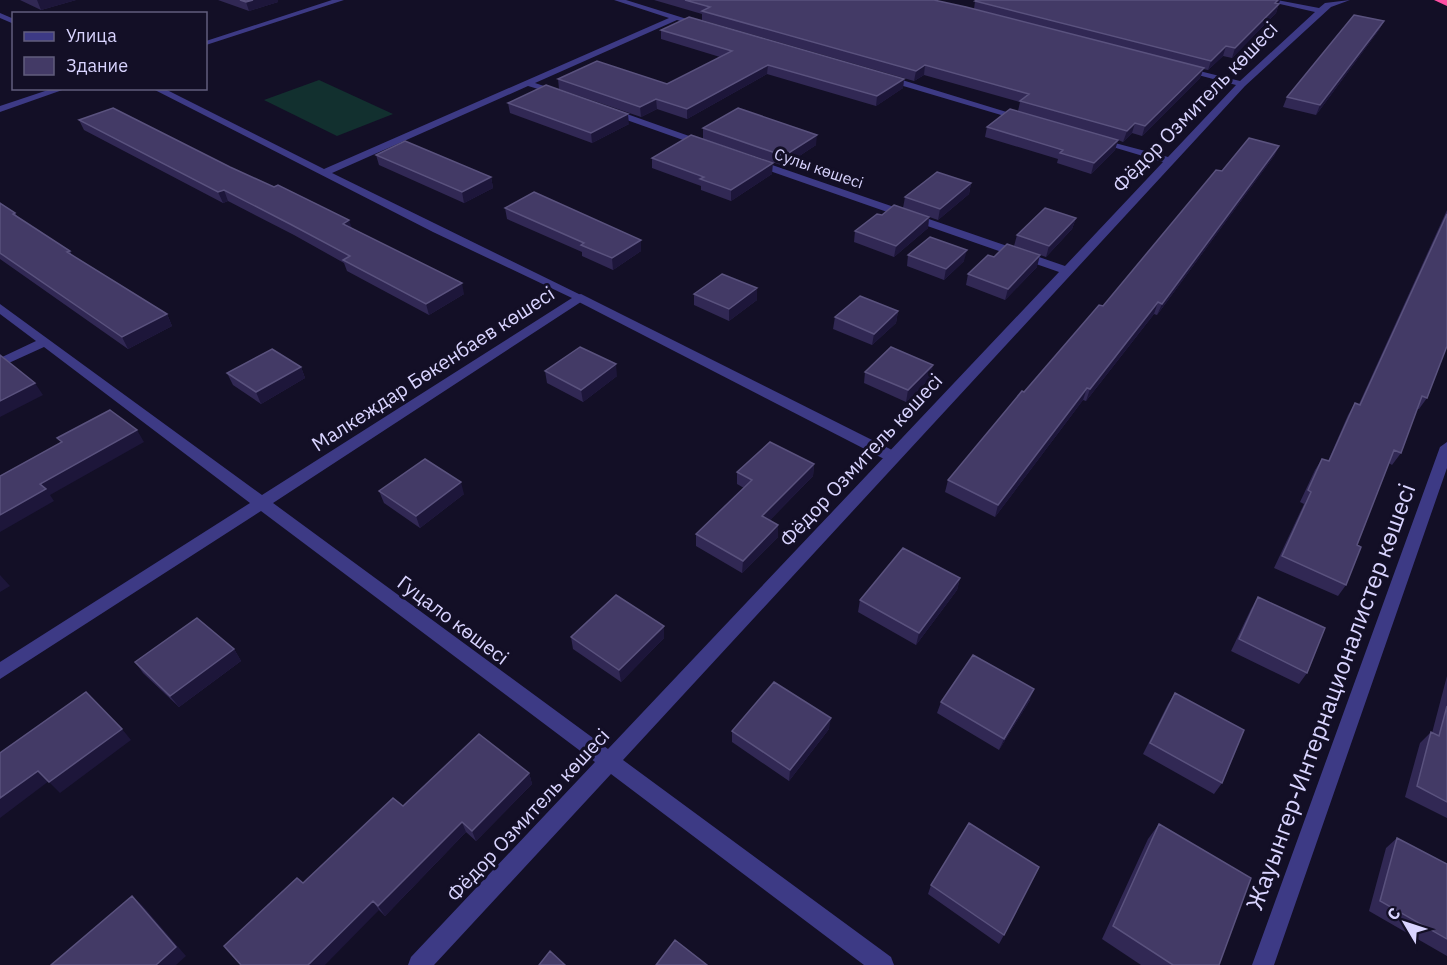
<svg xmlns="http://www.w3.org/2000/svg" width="1447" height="965" viewBox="0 0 1447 965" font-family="'IBM Plex Sans',sans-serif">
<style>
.green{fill:#12302f}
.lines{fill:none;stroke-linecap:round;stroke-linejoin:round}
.lane{fill:#3d3a85;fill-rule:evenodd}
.street{fill:#3d3a85;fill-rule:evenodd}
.highway{fill:#ff4fa3;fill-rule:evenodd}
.wall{fill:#312854}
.shaded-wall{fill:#1d163a}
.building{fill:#433a66;stroke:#5a527e;stroke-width:1.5}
.labels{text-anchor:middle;stroke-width:6;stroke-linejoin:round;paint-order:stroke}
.far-street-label{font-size:16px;fill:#d9d4ff;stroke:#130f26}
.street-label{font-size:20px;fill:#d9d4ff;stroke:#130f26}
.near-street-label{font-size:24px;fill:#d9d4ff;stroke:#130f26}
</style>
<rect width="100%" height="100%" fill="#130f26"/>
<path class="green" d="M319,80L393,114L337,136L264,100Z"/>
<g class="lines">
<path class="lane" d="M581,294L898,453L900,457L893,462L888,461L577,301V295Z"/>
<path class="street" d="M332,0H344L206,45V41Z
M614,0H626L706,25L702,27L677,20L535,83L562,92V96L528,86L332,173L587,298L273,503L608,749L1059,272L750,164V160H758L1065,266L1163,162L1096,142V138L1168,157L1236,85L1179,70V66L1240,81L1315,12L1262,0H1277L1319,8L1325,3L1350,0L1331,7L1245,86L623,760L891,957L894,965H864L611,774L434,965H408L411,957L595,762L261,511L0,679V662L250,503L44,347L0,367V358L36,341L0,314V304L262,495L572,298L433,232L151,88H163L324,169L669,18Z
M0,13L14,19V24L0,18Z
M883,76H889L1029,119L1021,121L883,80Z
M54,88H68L0,112V106Z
M610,108L706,142L708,144L700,146L607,113L605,111Z
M1447,442V468L1274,965H1252L1440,447Z"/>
<path class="highway" d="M1434,0H1447V6Z"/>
</g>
<path class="wall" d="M20,0H76L41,10Z
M218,0H278V2L249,11Z
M654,0H934L974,9L975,1L977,0H1280L1276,13L1232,58L1223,56L1208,70L1203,69L1200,78L1142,136L1132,133L1123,142L1118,140L1115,150L1091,174L1057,163L1058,159L985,137L987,127L1018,111L1020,102L924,75L914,81L702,20V14Z
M1384,21L1379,30L1316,115L1283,107L1287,97Z
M661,30L904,79L903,88L876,106L767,74L687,119L657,109L641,117L559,89L558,79L667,84L720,57L661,39Z
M508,103L629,124L592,143L510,113Z
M79,120L351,228L464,294L429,315L347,271L344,263L294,235L228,201L223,203L84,130Z
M703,128L816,145L784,166L703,139Z
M1279,146L1274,156L1157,315L1154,314L1086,401L1083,400L995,517L945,492L948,480L1024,392L1103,306L1222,171Z
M376,155L491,177L493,188L464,203L379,165Z
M652,158L772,174L731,201L701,190V186L652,168Z
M971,183L969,194L938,220L903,208L905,197Z
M0,203L15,213L18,218L70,251L72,256L167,314L172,326L128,349L0,259Z
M505,208L641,240V251L613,270L582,256V252L507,219Z
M1447,210V346L1427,398L1419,409H1417L1401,453L1392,465L1389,463L1357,545L1346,585L1338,596L1274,568L1304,504L1300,502L1315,470L1322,459L1328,461L1348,415L1355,403L1359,404Z
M882,215L929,217L928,228L894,257L854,242L855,231Z
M1076,218L1072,229L1046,257L1014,246L1017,235Z
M908,255L964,261L944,280L907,266Z
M1037,267L1005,300L966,285L968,274Z
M694,294L757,300L729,321L694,305Z
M898,311L896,323L872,345L833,329L835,317Z
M301,367L305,378L261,404L233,385L227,373Z
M545,371L617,376L583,402L547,383Z
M865,372L931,377L906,402L864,383Z
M814,464L813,476L770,520L778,537L742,573L696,546V534L744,488L737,484V472Z
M379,491L464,494L420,528L384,503Z
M960,578L957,590L916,645L858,612L860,600Z
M1258,597L1307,673L1299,684L1231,651L1251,609Z
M571,637L664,638L621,682L573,649Z
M234,649L241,661L179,707L143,673L135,662Z
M1447,676V818L1405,797L1420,743L1431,732L1432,733Z
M1175,693L1222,783L1214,794L1143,754L1168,704Z
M1030,700L999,750L937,713L941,702Z
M829,729L789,781L732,742V731Z
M529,773L532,784L476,841L466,832L385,916L379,910L303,883L403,806Z
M1159,824L1219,965H1141L1102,939L1148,839Z
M1397,838L1447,864V956L1369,911L1386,848Z
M931,885L1004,935L999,944L928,894Z"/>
<path class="shaded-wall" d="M37,0H76L41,10Z
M253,0H278V2L249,11L246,2Z
M1278,0H1280L1276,13L1232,58L1235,48Z
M1384,21L1379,30L1316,115L1320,105Z
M1226,46L1223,56L1208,70L1211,61Z
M768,65L767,74L687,119V109Z
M925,65L924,75L914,81L916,71Z
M1204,68L1200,78L1142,136L1145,126Z
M904,79L903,88L876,106L877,96Z
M656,99L657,109L641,117L640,107Z
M628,114L629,124L592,143L591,133Z
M1135,123L1132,133L1123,142L1127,131Z
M817,135L816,145L784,166V156Z
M1118,140L1115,150L1091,174L1094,163Z
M1279,146L1274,156L1157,315L1162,304Z
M773,163L772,174L731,201V190Z
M491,177L493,188L464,203L462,192Z
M971,183L969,194L938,220L940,209Z
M224,190L228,201L223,203L218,192Z
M929,217L928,228L894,257L896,246Z
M1076,218L1072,229L1046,257L1049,246Z
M349,220L353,231L343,224Z
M641,240V251L613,270L612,258Z
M967,250L964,261L944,280L946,269Z
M1040,255L1037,267L1005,300L1008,289Z
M462,283L464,294L429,315L426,304Z
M757,288V300L729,321V309Z
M1158,302L1154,314L1086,401L1090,389Z
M898,311L896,323L872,345L874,334Z
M167,314L172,326L128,349L122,337Z
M616,364L617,376L583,402L581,390Z
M933,365L931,377L906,402L908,390Z
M301,367L305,378L261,404L256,392Z
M35,383L43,395L0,417V401Z
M1087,388L1083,400L995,517L998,505Z
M137,430L144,442L50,495L54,501L0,532V515L40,484Z
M814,464L813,476L762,528V516Z
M461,482L464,494L420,528L416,516Z
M778,525V537L742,573L743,561Z
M0,575L10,586L0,592Z
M960,578L957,590L916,645L919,633Z
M664,626V638L621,682L619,670Z
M234,649L241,661L179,707L170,696Z
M1034,689L1030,700L999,750L1004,739Z
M831,718L829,729L789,781L790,770Z
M122,729L131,740L60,793L49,782Z
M38,771L49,781L0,818V798Z
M529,773L532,784L476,841L472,831Z
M462,822L466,832L385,916L378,906Z
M132,896L143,906L186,956L176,965H156Z
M373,901L379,910L325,965H308Z"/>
<path class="building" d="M240,0H253L246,2Z
M685,0H934L966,7L1204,68L1145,126L1135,123L1127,131L1020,101L1029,94L925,65L916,71L702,11L710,7Z
M977,0H1278L1275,3L1279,4L1235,48L1226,46L1211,61L975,1Z
M1354,15L1384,21L1320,105L1287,97Z
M689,17L904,79L877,96L768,65L687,109L656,99L640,107L558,79L597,61L667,84L732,51L661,30Z
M546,85L628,114L591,133L508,103Z
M113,108L230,167L274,187L278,185L349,220L343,224L462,283L426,304L343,260L350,256L290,224L224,190L218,192L79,120Z
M738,108L817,135L784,156L703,128Z
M1010,109L1118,140L1094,163L1060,153L1063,150L987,127Z
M691,135L773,163L731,190L700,179L704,177L652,158Z
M1249,138L1279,146L1162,304L1158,302L1090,389L1087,388L998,505L948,480L1022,391L1024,392L1099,305L1103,306L1216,170L1222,171Z
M405,141L491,177L462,192L376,155Z
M937,172L971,183L940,209L905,197Z
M534,192L641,240L612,258L581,245L584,243L505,208Z
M0,203L15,213L13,214L70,251L67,252L167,314L122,337L0,253Z
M894,205L929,217L896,246L855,231L877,214L882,215Z
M1045,208L1076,218L1049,246L1017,235Z
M1447,214V346L1427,398L1422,396L1401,453L1394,450L1357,545L1361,547L1346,585L1282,556L1311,492L1308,490L1322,459L1329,461L1355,403L1360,405Z
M930,237L967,250L946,269L908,255Z
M1007,244L1040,255L1008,289L968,274L988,255L994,257Z
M722,274L757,288L729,309L694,294Z
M860,296L898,311L874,334L835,317Z
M580,347L616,364L581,390L545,371Z
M891,347L933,365L908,390L865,372Z
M272,349L301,367L256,392L227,373Z
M0,355L35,383L0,401Z
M110,410L137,430L40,484L46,489L0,515V476L62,442L57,438Z
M770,442L814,464L762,516L778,525L743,561L696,534L752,480L737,472Z
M425,459L461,482L416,516L379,491Z
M903,548L960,578L919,633L860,600Z
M616,595L664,626L619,670L571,637Z
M1258,597L1325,628L1307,673L1239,639Z
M197,618L234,649L170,696L135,662Z
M973,655L1034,689L1004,739L941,702Z
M774,682L831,718L790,770L732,731Z
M86,692L122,729L49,782L38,771L0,798V753Z
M1175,693L1244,730L1222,783L1150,743Z
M1447,706V802L1417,786L1431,732L1439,736Z
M479,734L529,773L472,831L462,822L378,906L373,901L308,965H241L224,946L297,878L303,883L393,798L403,806Z
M969,823L1039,867L1004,935L931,885Z
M1159,824L1251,878L1219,965H1173L1113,926Z
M1397,838L1447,864V939L1380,901Z
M132,896L176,947L156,965H51Z
M675,940L707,965H656Z
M550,951L565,965H539Z"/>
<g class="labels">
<g class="far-street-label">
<text transform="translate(819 168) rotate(19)" y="6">Сулы көшесі</text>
</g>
<g class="street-label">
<text transform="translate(1195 107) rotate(-46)" y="7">Фёдор Озмитель көшесі</text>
<text transform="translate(433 369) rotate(-33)" y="7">Малкеждар Бөкенбаев көшесі</text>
<text transform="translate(861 460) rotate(-47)" y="7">Фёдор Озмитель көшесі</text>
<text transform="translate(453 620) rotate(37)" y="7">Гуцало көшесі</text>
<text transform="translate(528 815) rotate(-47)" y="7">Фёдор Озмитель көшесі</text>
</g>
<g class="near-street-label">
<text transform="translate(1331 697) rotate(-70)" y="8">Жауынгер-Интернационалистер көшесі</text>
</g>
</g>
<rect x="12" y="12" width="195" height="78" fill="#130f26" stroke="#625e7d" stroke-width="1.5"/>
<rect x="24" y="32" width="30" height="9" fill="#3d3a85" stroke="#625e7d" stroke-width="1.5"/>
<text x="66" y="42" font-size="18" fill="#d9d4ff">Улица</text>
<rect x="24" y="57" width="30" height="18" fill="#433a66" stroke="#625e7d" stroke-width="1.5"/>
<text x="66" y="72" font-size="18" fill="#d9d4ff">Здание</text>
<g transform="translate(1405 923) rotate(309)" stroke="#130f26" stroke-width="4.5" paint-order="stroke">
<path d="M0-4.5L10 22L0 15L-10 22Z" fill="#d9d4ff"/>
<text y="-9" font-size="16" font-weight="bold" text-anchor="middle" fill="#d9d4ff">С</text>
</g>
</svg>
